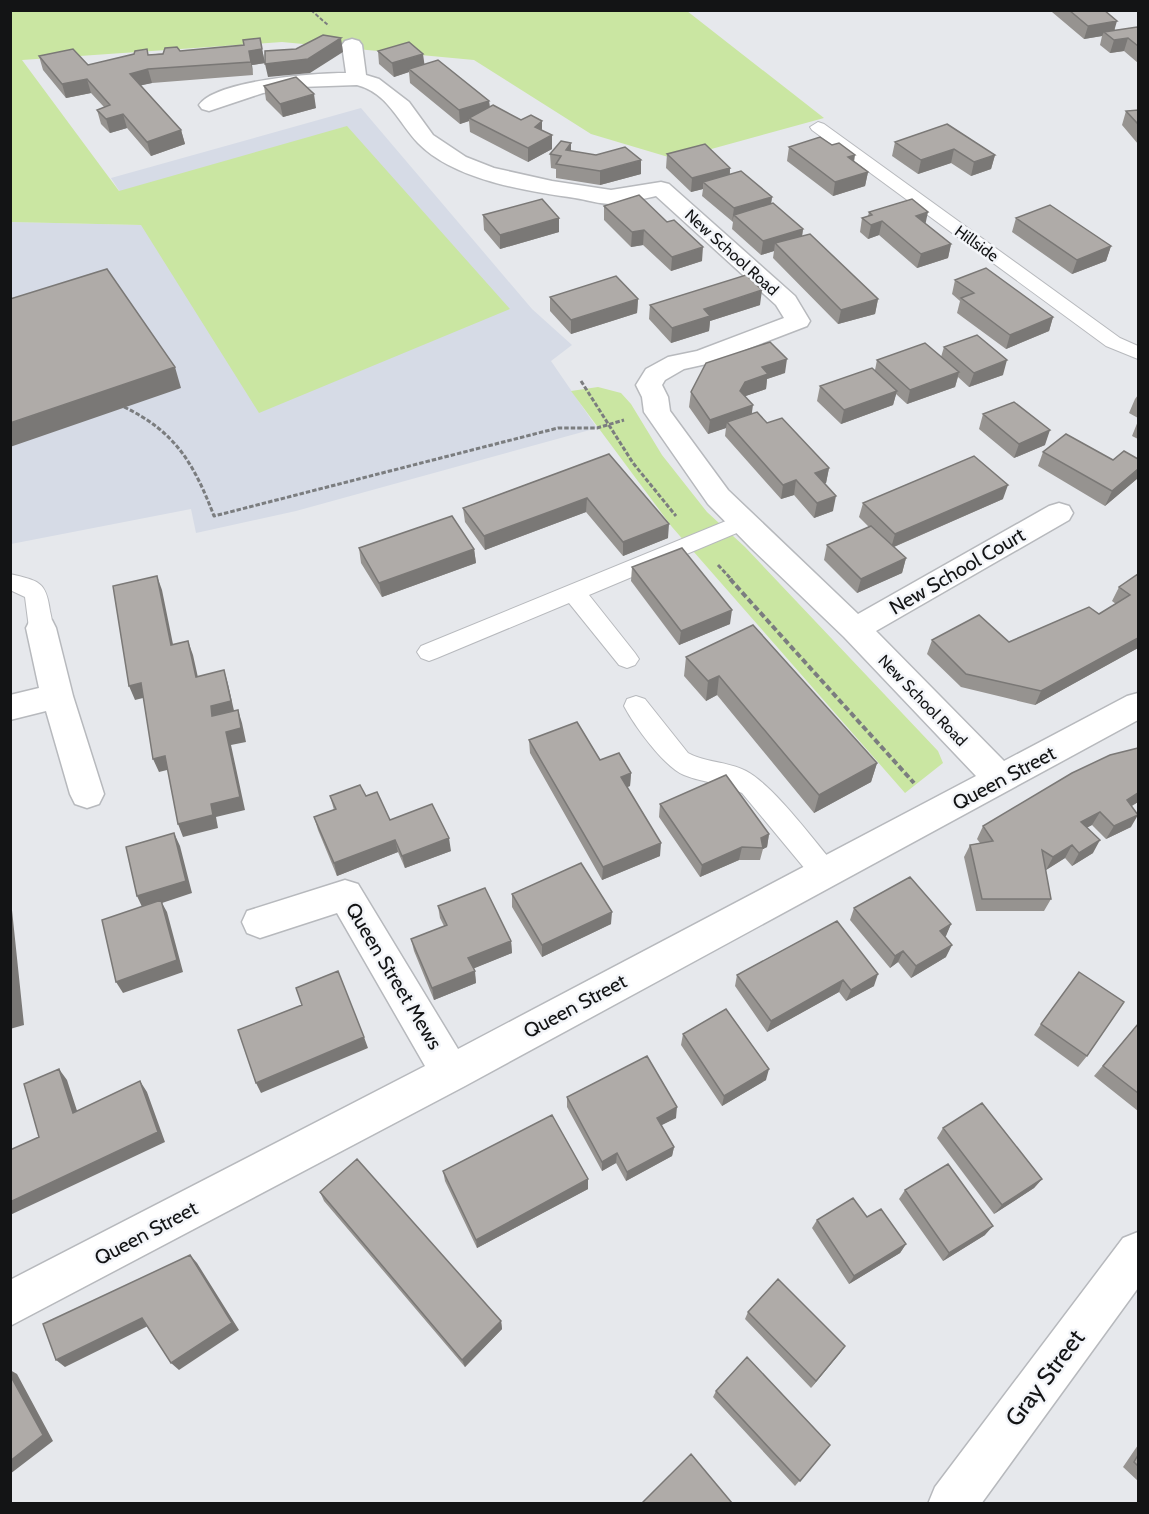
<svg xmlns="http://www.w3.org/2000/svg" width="1149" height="1514" viewBox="0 0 1149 1514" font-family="Cabin,sans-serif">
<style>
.built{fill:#d6dbe6}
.green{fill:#cae6a2}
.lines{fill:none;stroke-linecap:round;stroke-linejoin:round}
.service-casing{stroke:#b7b9bd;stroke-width:2}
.minor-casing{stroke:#b7b9bd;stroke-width:3}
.path-far2{stroke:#7b7d7f;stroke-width:2;stroke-dasharray:4 2;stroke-linecap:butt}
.path-far1{stroke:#7b7d7f;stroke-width:3;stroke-dasharray:4.5 2;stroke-linecap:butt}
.path{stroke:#7b7d7f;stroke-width:4;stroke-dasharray:6 3;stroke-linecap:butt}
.service{fill:#fff;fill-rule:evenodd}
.minor{fill:#fff;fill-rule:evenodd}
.wall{fill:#969390}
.shaded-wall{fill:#7a7876}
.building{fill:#afaba8;stroke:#7a7876;stroke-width:1.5}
.labels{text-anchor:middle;stroke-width:5;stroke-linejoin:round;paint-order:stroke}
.far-street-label{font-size:16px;fill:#131415;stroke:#f3f5f9}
.street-label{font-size:20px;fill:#131415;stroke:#f3f5f9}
.near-street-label{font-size:24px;fill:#131415;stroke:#f3f5f9}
</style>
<rect width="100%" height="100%" fill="#e6e8ec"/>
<path class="built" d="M361,108L532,309L572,345L551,361L597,428L296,511L196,533L191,509L11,544V222L141,225L111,178Z"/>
<path class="green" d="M11,11H687L824,118L675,159L591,134L474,60L282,42L22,60L119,191L347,126L510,309L259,413L141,225L11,222Z
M598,387L621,393L631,404L662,455L707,512L745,547L938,751L943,763L905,793L672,527L571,391Z"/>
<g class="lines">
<g class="service-casing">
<path id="service" d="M818,122L824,124L1120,338L1138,346V359L1106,346L812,130L810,127Z
M743,514L751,517L754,522L751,527L589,595L635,653L639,659L635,665L627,668L619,665L569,603L437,658L429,661L421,658L417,652L421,646Z
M10,574C39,581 46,581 50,611C52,620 54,626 49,634L41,637L33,634L29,628L25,597L10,590Z
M636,696L645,699L688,753C706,763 727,761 746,771C774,786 812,838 835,865L839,873L835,881L825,885L815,881L742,793C723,783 704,783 684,775C664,767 634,725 624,706L627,699Z"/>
</g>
<g class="minor-casing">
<path id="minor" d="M352,39L359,41L362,45L366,75L379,79L409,102L433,135L466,157L494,168L552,181L611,190L661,182L669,184L795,296L810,321L807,326L711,363L684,369L665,380L662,385L668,397L670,411L728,490L858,614L1049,506L1059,503L1069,506L1073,513L1069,520L876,631L1004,761L1127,696L1138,693V720L465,1086L10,1326V1280L425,1066L337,913L260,938L247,933L242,922L247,911L345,880L358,884L458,1049L976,776L844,637L751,548L708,504L644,412L642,397L636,385L646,369L668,357L697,351L784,318L776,305L656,196C642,199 626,203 611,204C600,204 587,200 575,198C526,191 454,180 418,143C398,122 388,93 357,85L300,87L263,93L209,111L202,109L199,105C216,80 316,73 346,73L342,45L345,41Z
M41,617L52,620L56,628L73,696L104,794L99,804L87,808L75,804L70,794L46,711L10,720V695L39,688L26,628L30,620Z
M1138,1232V1288L981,1504H928L935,1487L1123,1238Z"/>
</g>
<path class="path-far2" d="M311,10L329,26"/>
<path class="path-far1" d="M581,381L633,463L676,516
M124,407C176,432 194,464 214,516L558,428H597L624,420
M718,565L732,580"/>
<path class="path" d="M730,579L914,783"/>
<use href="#service" class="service"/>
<use href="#minor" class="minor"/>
</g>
<path class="wall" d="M1053,10H1104L1115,30L1138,28V63L1124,51L1110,53L1100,45L1102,36L1084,39L1052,12Z
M262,49L265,63L252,65L253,75L152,83L141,85L181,130L185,144L151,156L127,128L110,133L101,124L97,110L104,107L91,93L66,98L43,70L39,56L88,65L148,55L180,51Z
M378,51L424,65L489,101L490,107L521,120L542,121V131L552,135V149L528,162L470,132L469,121L460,124L410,83L409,72L394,77L379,64Z
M264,86L316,108L283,117L266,100Z
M1138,110V144L1122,125L1126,111Z
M947,124L995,155L991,169L971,176L951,163L918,174L892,156L895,142Z
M789,147L854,161L868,172L865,186L833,196L787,161Z
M571,151L641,174L600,185L556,178V169L551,168L550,154Z
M667,154L730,168V174L772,197L771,203L803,229L802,236L878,299L875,314L838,324L773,258L774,251L761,255L732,229L733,222L702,196L703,189L691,192L666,168Z
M604,206L702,261L671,271L643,245L631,247L604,220Z
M869,212L926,224L951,244L948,258L917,268L879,235L868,239L860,232L862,218L868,216Z
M483,215L559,232L500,249L484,230Z
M1016,218L1111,246L1106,261L1072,274L1012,232Z
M955,280L1053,317L1049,331L1006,349L957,313L960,301L952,294Z
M550,297L638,299L637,313L571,334L550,311Z
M650,305H760L710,321L709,331L671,343L649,319Z
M944,347L1003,375L969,387L958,377L955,387L907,404L896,394L893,405L841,424L817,401L820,386L875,370L877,360L941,357Z
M785,373L767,379L766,389L745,396L752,414L767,423L829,468L826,483H824L833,511L814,518L794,495L781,499L725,436L726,428L708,434L689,407L691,392Z
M1138,395V418L1129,413L1135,399Z
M983,414L1045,445L1014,458L979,429Z
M1138,421V439L1132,436Z
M1043,452L1113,460L1138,459V478L1105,506L1038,466Z
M609,454L668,538L623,556L586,512L485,550L465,522L463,508Z
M1003,499L894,547L906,558L902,573L857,593L824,560L827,545L869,527L859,517L863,503Z
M359,548L474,549L476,563L382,597L361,563Z
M632,567L730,624L679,645L631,581Z
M1138,574V648L1035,705L961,687L927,654L932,640L1009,642L1099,614L1116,604L1112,601L1119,587Z
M686,657L877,763L871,782L814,813L717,695L706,701L684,676Z
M529,740L600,760L631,773L630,786L627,787L660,856L602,880L530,753Z
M1138,748V803V802L1132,806L1131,827L1106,839L1092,825L1087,827L1093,853L1072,866L1065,858L1046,870L1045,869L1051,899L1044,911H976L964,857L970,845L980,843L977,839L983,826Z
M330,796H366L390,820L451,851L405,868L398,852L337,876L318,830L314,817L334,810Z
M660,804L769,834L767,847L763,849L760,860H739L700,877L659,817Z
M512,894L611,924L542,957L512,907Z
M438,906L511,941L512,953L474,968L476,983L434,1000L414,951L411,939L444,926L440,918Z
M854,908L951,924L945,937L946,957L911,978L898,962L890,968L850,920Z
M837,921L874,986L846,1001L839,992L767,1032L735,986L737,975Z
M1041,1024L1087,1056L1078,1067L1034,1035Z
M1138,1024V1111L1094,1076Z
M683,1034L766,1080L722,1106L681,1045Z
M567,1097L676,1118L661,1125L674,1147L672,1156L626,1181L616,1163L602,1171L567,1107Z
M943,1128L1042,1179L1034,1188L994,1214L937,1138Z
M443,1171L588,1189L477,1248L445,1181Z
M905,1190L985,1235L943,1261L899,1199Z
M320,1192L501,1321L502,1329L465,1367L324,1201Z
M867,1217L906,1244L900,1253L849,1284L812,1228L817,1220Z
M748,1312L840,1353L811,1388L745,1319Z
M716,1391L830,1445L795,1486L713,1397Z
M1138,1445V1481L1123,1467Z"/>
<path class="shaded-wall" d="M1117,21L1113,35L1104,32L1102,36L1084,39L1088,26Z
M341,38L343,52L310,73L268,77L265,64Z
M1128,38L1124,51L1110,53L1114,40Z
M262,49L265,63L252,65L253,75L249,51Z
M423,54L425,68L409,69V72L394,77L392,63Z
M148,69L152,83L134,87L130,74Z
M87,79L91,93L66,98L62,84Z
M314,94L316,108L283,117L280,104Z
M489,101L490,115L469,118V121L460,124L459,110Z
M123,114L127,128L110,133L106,119Z
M542,121V135L535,127Z
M181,130L185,144L151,156L147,142Z
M552,135V149L528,162V148Z
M571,143V157L566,150Z
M954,149L951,163L918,174L921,160Z
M855,155L853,169L848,157Z
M995,155L991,169L971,176L974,162Z
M641,160V174L600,185V171Z
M730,168L729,182H703V189L691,192L692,178Z
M868,172L865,186L833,196L835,182Z
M772,197L770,211L734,215L732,222L734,208Z
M928,212L925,226L916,216Z
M559,218V232L500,249V235Z
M882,221L879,235L868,239L871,225Z
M803,229L801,243H775L774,251L761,255L763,241Z
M644,230L643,245L631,247L632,232Z
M951,244L948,258L917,268L921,254Z
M1111,246L1106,261L1072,274L1077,260Z
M703,247L702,261L671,271L672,257Z
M762,290L760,305L710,321L709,331L671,343L672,328L704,309Z
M638,299L637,313L571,334V320Z
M878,299L875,314L838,324L841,310Z
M1053,317L1049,331L1006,349L1010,335Z
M787,359L785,373L767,379L766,389L743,397L740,391L745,382L762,367Z
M1007,360L1003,375L969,387L974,373Z
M175,367L181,388L10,447V423Z
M959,372L955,387L907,404L910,390Z
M897,391L893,405L841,424L844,410Z
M753,405L751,419L727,422L726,428L708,434L710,420Z
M1050,430L1045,445L1014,458L1019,444Z
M829,468L826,483L812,488L815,473Z
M1138,469V478L1105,506L1112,491Z
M796,480L794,495L781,499L783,485Z
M1008,485L1003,499L891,548L895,534Z
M836,496L833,511L814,518L817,503Z
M587,498L586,512L485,550L484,536Z
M669,524L668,538L623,556V542Z
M474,549L476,563L382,597L379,583Z
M906,558L902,573L857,593L861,579Z
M157,576L162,590L176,659L171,645Z
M732,610L730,624L679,645L681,631Z
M1138,638V648L1035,705L1041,691Z
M188,641L193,655L201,691L196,677Z
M224,670L228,684L235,715L212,716L211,706Z
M719,676L717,695L706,701L708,681Z
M141,683L147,697L135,700L129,686Z
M238,710L242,723L246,742L231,745L245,810L216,817L218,828L183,837L178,824Z
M165,756L171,769L159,772L153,759Z
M877,763L871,782L814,813L819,795Z
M631,773L630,786L620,790L621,777Z
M1138,793V802L1119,813L1127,800Z
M1100,812L1092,825L1074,835L1081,822Z
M1138,815L1131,827L1106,839L1114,826Z
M174,833L180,846L192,893L162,903L167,912L183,972L123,993L116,982L143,909L137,896Z
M769,834L767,847L763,849L761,838Z
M449,838L451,851L405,868L402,856Z
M395,840L398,852L337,876L334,863Z
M1100,840L1093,853L1072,866L1079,853Z
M661,843L660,856L602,880L603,867Z
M1072,845L1065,858L1046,870L1053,857Z
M742,847L739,860L700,877L702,865Z
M10,891L24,1025L10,1029Z
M612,912L611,924L542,957V945Z
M951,924L946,936L935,943L940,931Z
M511,941L512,953L470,970L468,958Z
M952,945L946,957L911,978L916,966Z
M903,951L898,962L890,968L895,956Z
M475,971L476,983L434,1000L432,988Z
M878,974L874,986L846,1001L851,990Z
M843,980L839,992L767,1032L771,1021Z
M364,1037L368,1048L261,1093L256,1083Z
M59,1069L67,1080L81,1123L73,1113Z
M769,1069L766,1080L722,1106L724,1096Z
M140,1081L147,1092L165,1142L10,1215V1202Z
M677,1107L676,1118L656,1128L657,1118Z
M674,1147L672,1156L626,1181L627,1172Z
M617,1153L616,1163L602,1171V1162Z
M588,1179V1189L477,1248L476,1240Z
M1042,1179L1034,1188L994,1214L1002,1205Z
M993,1226L985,1235L943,1261L949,1253Z
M906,1244L900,1253L849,1284L854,1276Z
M190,1255L197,1263L239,1330L179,1370L171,1363Z
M142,1318L150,1325L65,1367L56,1360Z
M501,1321L502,1329L465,1367L462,1360Z
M845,1346L840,1353L811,1388L816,1381Z
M10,1370L17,1374L53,1441L10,1474Z"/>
<path class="building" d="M1069,10H1104L1117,21L1088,26Z
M1137,27L1138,28V46L1128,38L1114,40L1104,32Z
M323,35L341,38L308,59L265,64V51L296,49Z
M260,38L262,49L249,51L251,62L148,69L130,74L181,130L147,142L123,114L106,119L97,110L110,105L87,79L62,84L39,56L73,49L88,65L134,54L135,51L147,49L148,55L163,54L165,48L177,47L180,51L244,45L243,40Z
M409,42L423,54L392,63L378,51Z
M438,60L489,101L459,110L409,69Z
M296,77L314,94L280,104L264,86Z
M493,105L521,120L531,115L542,121L535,127L552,135L528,148L469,118Z
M1138,110V124L1126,111Z
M947,124L995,155L974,162L954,149L921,160L895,142Z
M820,137L832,145L839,143L855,155L848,157L868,172L835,182L789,147Z
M561,141L571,143L566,150L596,155L625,147L641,160L600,171L556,164L561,156L550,154Z
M705,144L730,168L692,178L667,154Z
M741,171L772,197L734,208L703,182Z
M639,195L667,222L674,220L703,247L672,257L644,230L632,232L604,206Z
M542,199L559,218L500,235L483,215Z
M912,199L928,212L916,216L951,244L921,254L882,221L871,225L862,218L872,215L869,212Z
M773,203L803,229L763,241L734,215Z
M1050,205L1111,246L1077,260L1016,218Z
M810,234L878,299L841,310L775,243Z
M986,268L1053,317L1010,335L961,298L974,293L955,280Z
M107,269L175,367L10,423V299Z
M746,275L762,290L704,309L710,316L672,328L650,305Z
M616,276L638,299L571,320L550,297Z
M977,335L1007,360L974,373L944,347Z
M770,342L787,359L762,367L768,374L745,382L740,391L753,405L710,420L691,392L706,363Z
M925,343L959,372L910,390L877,360Z
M872,368L897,391L844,410L820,386Z
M1014,402L1050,430L1019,444L983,414Z
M757,412L767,423L782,418L829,468L815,473L836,496L817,503L796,480L783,485L727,422Z
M1066,434L1113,460L1124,451L1138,459V469L1112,491L1043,452Z
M609,454L669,524L623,542L587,498L484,536L463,508Z
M974,456L1008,485L895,534L863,503Z
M452,516L474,549L379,583L359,548Z
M871,526L906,558L861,579L827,545Z
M682,548L732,610L681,631L632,567Z
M1138,574V638L1041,691L966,674L932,640L979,615L1009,642L1089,607L1099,614L1130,595L1119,587Z
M157,576L171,645L188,641L196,677L224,670L231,701L211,706L212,716L238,710L241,728L226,732L240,797L211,804L213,815L178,824L165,756L153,759L141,683L129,686L113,586Z
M753,625L877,763L819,795L719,676L708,681L686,657Z
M577,722L600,760L619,753L631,773L621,777L661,843L603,867L529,740Z
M1138,748V793L1127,800L1138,815L1114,826L1100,812L1081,822L1100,840L1079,853L1072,845L1053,857L1042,850L1051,899H982L970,845L993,841L983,826L1072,773L1110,755Z
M726,775L769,834L761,838L763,848L742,847L702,865L660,804Z
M360,785L366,796L377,792L390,820L432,804L449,838L402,856L395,840L334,863L314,817L336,809L330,796Z
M174,833L186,881L137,896L126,847Z
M581,863L612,912L542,945L512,894Z
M910,877L951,924L940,931L952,945L916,966L903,951L895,956L854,908Z
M485,888L511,941L468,958L475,971L432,988L411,939L447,925L438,906Z
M161,900L177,960L116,982L102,920Z
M837,921L878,974L851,990L843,980L771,1021L737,975Z
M338,971L364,1037L256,1083L238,1030L302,1005L296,988Z
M1079,972L1124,1002L1087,1056L1041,1024Z
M726,1009L769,1069L724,1096L683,1034Z
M1138,1024V1093L1103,1066Z
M647,1056L677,1107L657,1118L674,1147L627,1172L617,1153L602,1162L567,1097Z
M59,1069L73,1113L140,1081L158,1132L10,1202V1150L39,1137L24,1084Z
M982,1103L1042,1179L1002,1205L943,1128Z
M552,1115L588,1179L476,1240L443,1171Z
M357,1159L501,1321L462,1360L320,1192Z
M948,1164L993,1226L949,1253L905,1190Z
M853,1198L867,1217L881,1209L906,1244L854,1276L817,1220Z
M190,1255L232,1323L171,1363L142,1318L56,1360L43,1324Z
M778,1279L845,1346L816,1381L748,1312Z
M747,1357L830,1445L800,1481L716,1391Z
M10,1375L43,1435L10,1461Z
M691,1454L732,1503H642Z
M1138,1455V1466L1134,1462Z"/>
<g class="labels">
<g class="far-street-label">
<text transform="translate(977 243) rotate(36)" y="6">Hillside</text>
<text transform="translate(732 252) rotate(42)" y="6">New School Road</text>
<text transform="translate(923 700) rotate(46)" y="6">New School Road</text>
</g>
<g class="street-label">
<text transform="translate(957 571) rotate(-30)" y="7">New School Court</text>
<text transform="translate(1004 778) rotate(-28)" y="7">Queen Street</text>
<text transform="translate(394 976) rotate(59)" y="7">Queen Street Mews</text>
<text transform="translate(575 1006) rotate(-28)" y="7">Queen Street</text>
<text transform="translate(146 1233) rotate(-28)" y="7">Queen Street</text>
</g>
<g class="near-street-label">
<text transform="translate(1045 1378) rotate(-53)" y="8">Gray Street</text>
</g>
</g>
<rect width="1149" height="1514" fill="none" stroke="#131415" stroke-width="24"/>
</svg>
